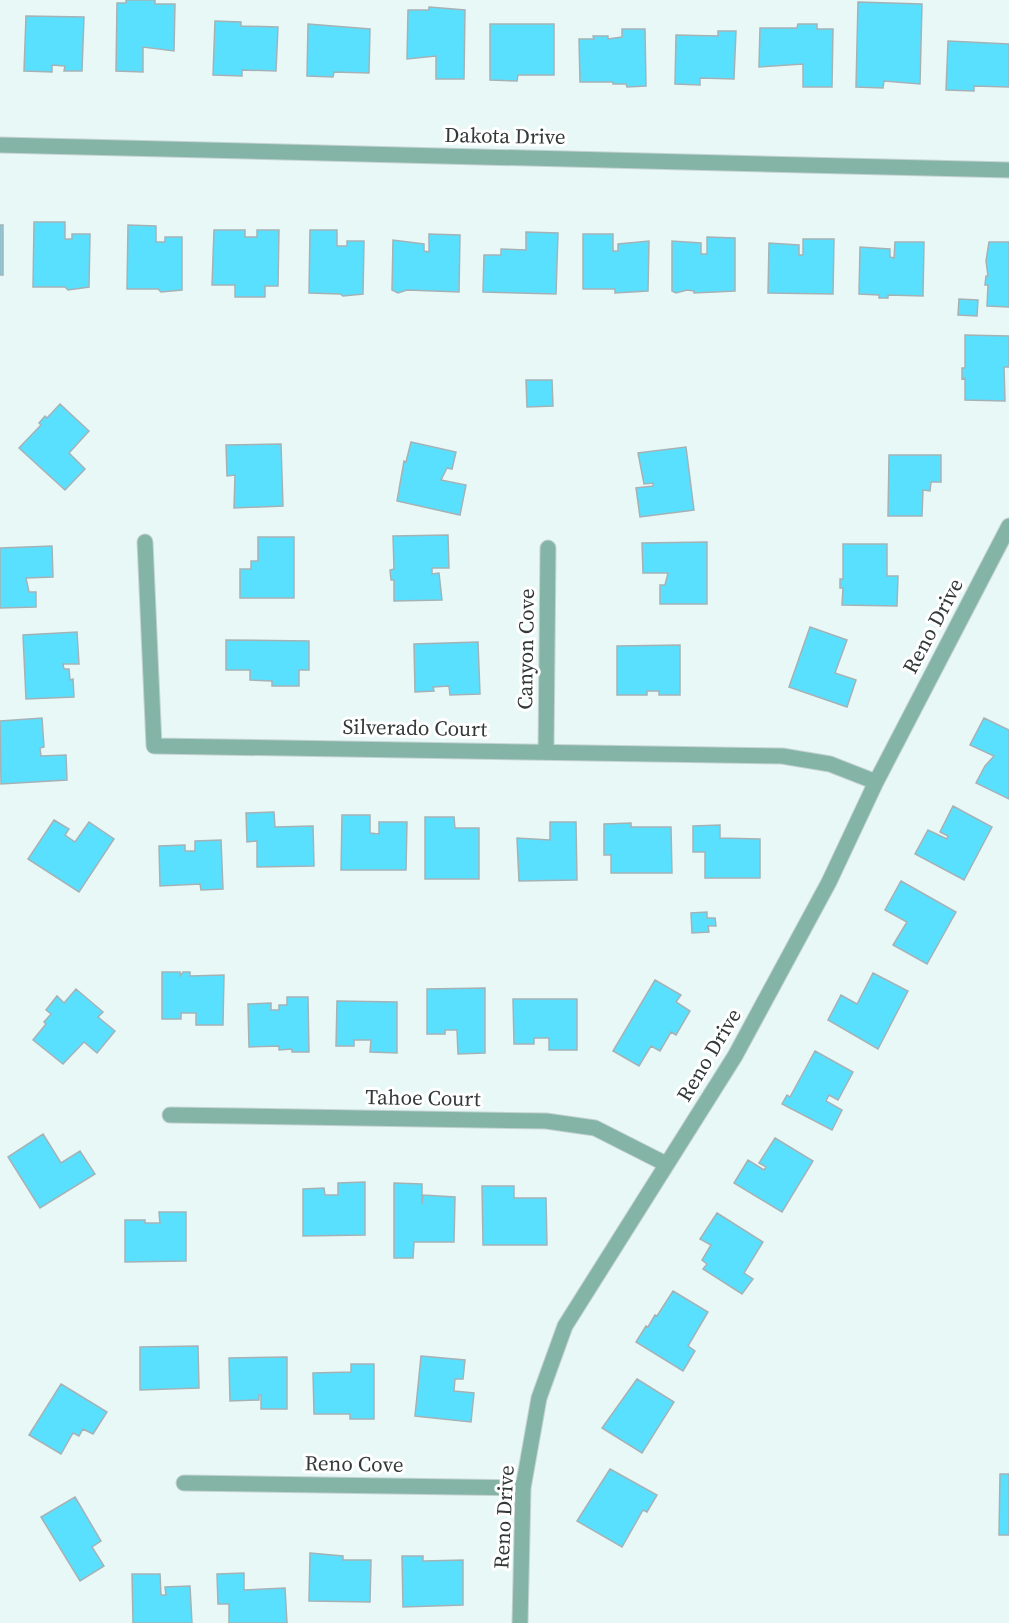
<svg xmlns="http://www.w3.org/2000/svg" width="1009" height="1623" viewBox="0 0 1009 1623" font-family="'Source Serif 4',serif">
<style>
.building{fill:#5ae0ff;stroke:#a4b2b6;stroke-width:1.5}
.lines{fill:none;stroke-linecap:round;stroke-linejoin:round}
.street-casing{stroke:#c4d2d1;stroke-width:17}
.street{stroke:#84b4a5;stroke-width:15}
.labels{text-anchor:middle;stroke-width:6;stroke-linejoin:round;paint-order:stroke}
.street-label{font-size:21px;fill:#333939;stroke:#fff}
</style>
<rect width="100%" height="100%" fill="#e8f8f7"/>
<path class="building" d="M126,0H155V4H175L174,51L143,47V72L116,71L117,3H126Z
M858,2L922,4L920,84L884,81L883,88L856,87Z
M429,7L465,10L464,79H436V56L407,59L408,10H429Z
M26,16L84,17L82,71H64L65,66L52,65V72L24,71Z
M215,21L241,22V26L278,27L276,71L242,70V76L213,75Z
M308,24L370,29L369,73L334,72L333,77L307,76Z
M490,24H554V75H518L517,81L490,80Z
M798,24H817V29H833L832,87H803V64L759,67L760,28H797Z
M622,29H645L646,86L627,87L626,84H613V82H580L579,39H594L593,36H608V39L622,37Z
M718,31H736L734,79L700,78V85L675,84L676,35L718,36Z
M948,41L1009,44V87L974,86V91L946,90Z
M34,222H65V239H72V234H90L89,287L68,290L65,287H33Z
M0,225H3V275H0Z
M128,225L156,226V242H165V237H182V290L161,292L158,289H127Z
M214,230H245V237H257V230H279L278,286H265V297H235V285H212Z
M310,230H337V246H347V241H364L363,294L343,296L340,294L309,293Z
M526,232L558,233L556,294L483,292L484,255H501V249L526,250Z
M429,234L460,235L459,292L407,290L398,293L392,290L393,240L424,244V251L429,252Z
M583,234H613V251H618V244L649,241L648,291L615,293V289H583Z
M707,237L735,238V291L694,293V291L687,290L676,293L672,291V241L701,243V254H707Z
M803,239H834L833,294L768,293L769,243L799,245V255H803Z
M895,242H924L923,296L888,295V298H879V295L859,294L860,247L890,249V257L894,258Z
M989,242H1009V307L987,306L988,285H985L986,276H988L986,261Z
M959,299L978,300L977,316L958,315Z
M965,335L1009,336V367H1004L1005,401L965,400V378L962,379V368H965Z
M526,380H552L553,406L527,407Z
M60,404L89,431L69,453L85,469L65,490L19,448L41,425L39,423L45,416L47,418Z
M411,442L456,452L452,469L447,468L441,480L466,485L460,515L397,501L404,461L406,462Z
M281,444L283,506L234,508L235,475L227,476L226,445Z
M686,447L694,510L640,517L636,488L653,486V483L644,484L638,453Z
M889,455H941V482H931L930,491L923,490L922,516H888Z
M448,535L449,568H432V574L439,573L442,600L394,601V580H391L390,570L394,569L393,536Z
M258,537H294V598H240V569H251V561H258Z
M707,542V604H660V585H665L668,573H643L642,543Z
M843,544H887V576H898L897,606L842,605L843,588H840V579H843Z
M52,546L53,577L26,578L29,592H36V607L0,608V548Z
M810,627L847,640L835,673L856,680L847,707L789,687Z
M77,632L79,664H63L64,669H69L70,680L73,679L74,697L26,699L23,635Z
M226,640L309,641V670H299V686H272V681L250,680V670H226Z
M478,642L480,694L450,695L449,686L433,687L434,691L415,692L414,644Z
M680,645V695H659V691H647V695H617V646Z
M42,718L44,747L40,748L41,756L66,755L67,780L1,784L0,721Z
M984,718L1009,730V799L976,783L985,766L994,756L970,745Z
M953,806L992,827L964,880L915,854L928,830L947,839L948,836L940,832Z
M274,812L275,827L313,826L314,866L257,867V841L247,842L246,813Z
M342,815H370V833L379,834V822H407L406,870H341Z
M425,817H454L455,828H479V879H425Z
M54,820L69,829L65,835L75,842L89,822L114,839L79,892L28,859Z
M550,822H576L577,880L519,881L517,838L550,840Z
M631,823V827H671L672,873H611V855H604V824Z
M720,825V838L760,839V878H705V852H693V826Z
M221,840L223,889L201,890L200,884L160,886L159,846L185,845V851H195V841Z
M901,881L956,912L927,964L893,945L907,922L885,910Z
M707,912V918H715L716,926H708L709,932L692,933L691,913Z
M162,972H180V976L183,972H190V976L224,975L223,1025H196V1013H181V1019H162Z
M873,973L908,991L878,1049L828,1020L841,995L857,1004Z
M655,980L681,995L676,1002L690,1011L676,1035L671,1032L660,1051L651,1046L639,1066L613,1051Z
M485,988V1053L458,1054L457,1030H445V1034H427V989Z
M76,989L103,1012L98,1017L115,1031L97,1053L84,1042L63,1064L33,1040L46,1024L44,1022L51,1014L46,1010L57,996L64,1003Z
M287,997H308L309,1052H292V1049L279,1050V1046L249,1047L248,1004L271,1003V1010H279V1005H287Z
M513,999H577V1050H549V1038H534V1044H514Z
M337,1001L397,1002V1053L370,1052L371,1040H354V1046H336Z
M815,1051L853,1072L838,1100L829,1095L826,1101L842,1110L832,1130L782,1104L787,1095L790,1097Z
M43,1134L61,1163L80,1151L95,1174L40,1208L8,1157Z
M775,1138L813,1161L782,1212L734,1183L748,1160L764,1170L766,1167L759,1163Z
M365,1182V1235L303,1236V1189L324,1188L325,1195H338V1183Z
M394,1183L422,1184V1204L423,1195L455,1197L454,1242H414L413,1258H394Z
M482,1186H514V1198H546L547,1245H483Z
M159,1212H186V1261L125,1262V1220H145V1223H160Z
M717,1213L763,1242L744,1273L753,1279L742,1294L703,1269L707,1264L702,1260L711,1245L700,1239Z
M673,1291L708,1312L688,1346L695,1351L683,1371L636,1342L646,1326L648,1327L655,1315L657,1316Z
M198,1346L199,1388L140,1390V1347Z
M421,1356L465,1360L463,1379H455L454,1391L474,1393L471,1422L415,1416Z
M287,1357V1409H261V1395H259V1400L230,1401L229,1358Z
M351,1364H374V1419H350V1414H314L313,1373L351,1372Z
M637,1379L674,1402L642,1453L602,1428Z
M61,1384L107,1412L93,1434L83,1429L79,1436L73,1433L61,1454L29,1435Z
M610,1469L657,1495L647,1512L643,1510L622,1547L577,1521Z
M1000,1474H1009V1535H999Z
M75,1497L101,1541L92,1547L104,1566L80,1581L41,1517Z
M310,1553L343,1556V1560H371L370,1602L309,1601Z
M402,1556H423V1561L463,1560V1605L403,1607Z
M244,1573V1590L285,1588L287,1623H229V1604H218L217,1574Z
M132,1574H160L161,1595H166L165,1587L190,1586L192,1623H133Z"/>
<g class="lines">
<g class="street-casing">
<path id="street" d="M0,145L1009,170
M145,542L154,746L782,756L830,764L876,782
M546,750L548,548
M170,1115L546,1121L595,1128L666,1164
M184,1483L523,1488
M520,1623L523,1488L539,1398L565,1326L735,1056L829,882L876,782L1009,526"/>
</g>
<use href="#street" class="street"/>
</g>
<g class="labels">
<g class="street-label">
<text transform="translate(505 136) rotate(1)" y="7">Dakota Drive</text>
<text transform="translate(933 626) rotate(-62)" y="7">Reno Drive</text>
<text transform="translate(526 649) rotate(-89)" y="7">Canyon Cove</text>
<text transform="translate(415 728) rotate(1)" y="7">Silverado Court</text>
<text transform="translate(709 1055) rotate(-59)" y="7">Reno Drive</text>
<text transform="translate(423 1098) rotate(1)" y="7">Tahoe Court</text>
<text transform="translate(354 1464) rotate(1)" y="7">Reno Cove</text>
<text transform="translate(504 1517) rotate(-87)" y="7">Reno Drive</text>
</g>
</g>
</svg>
